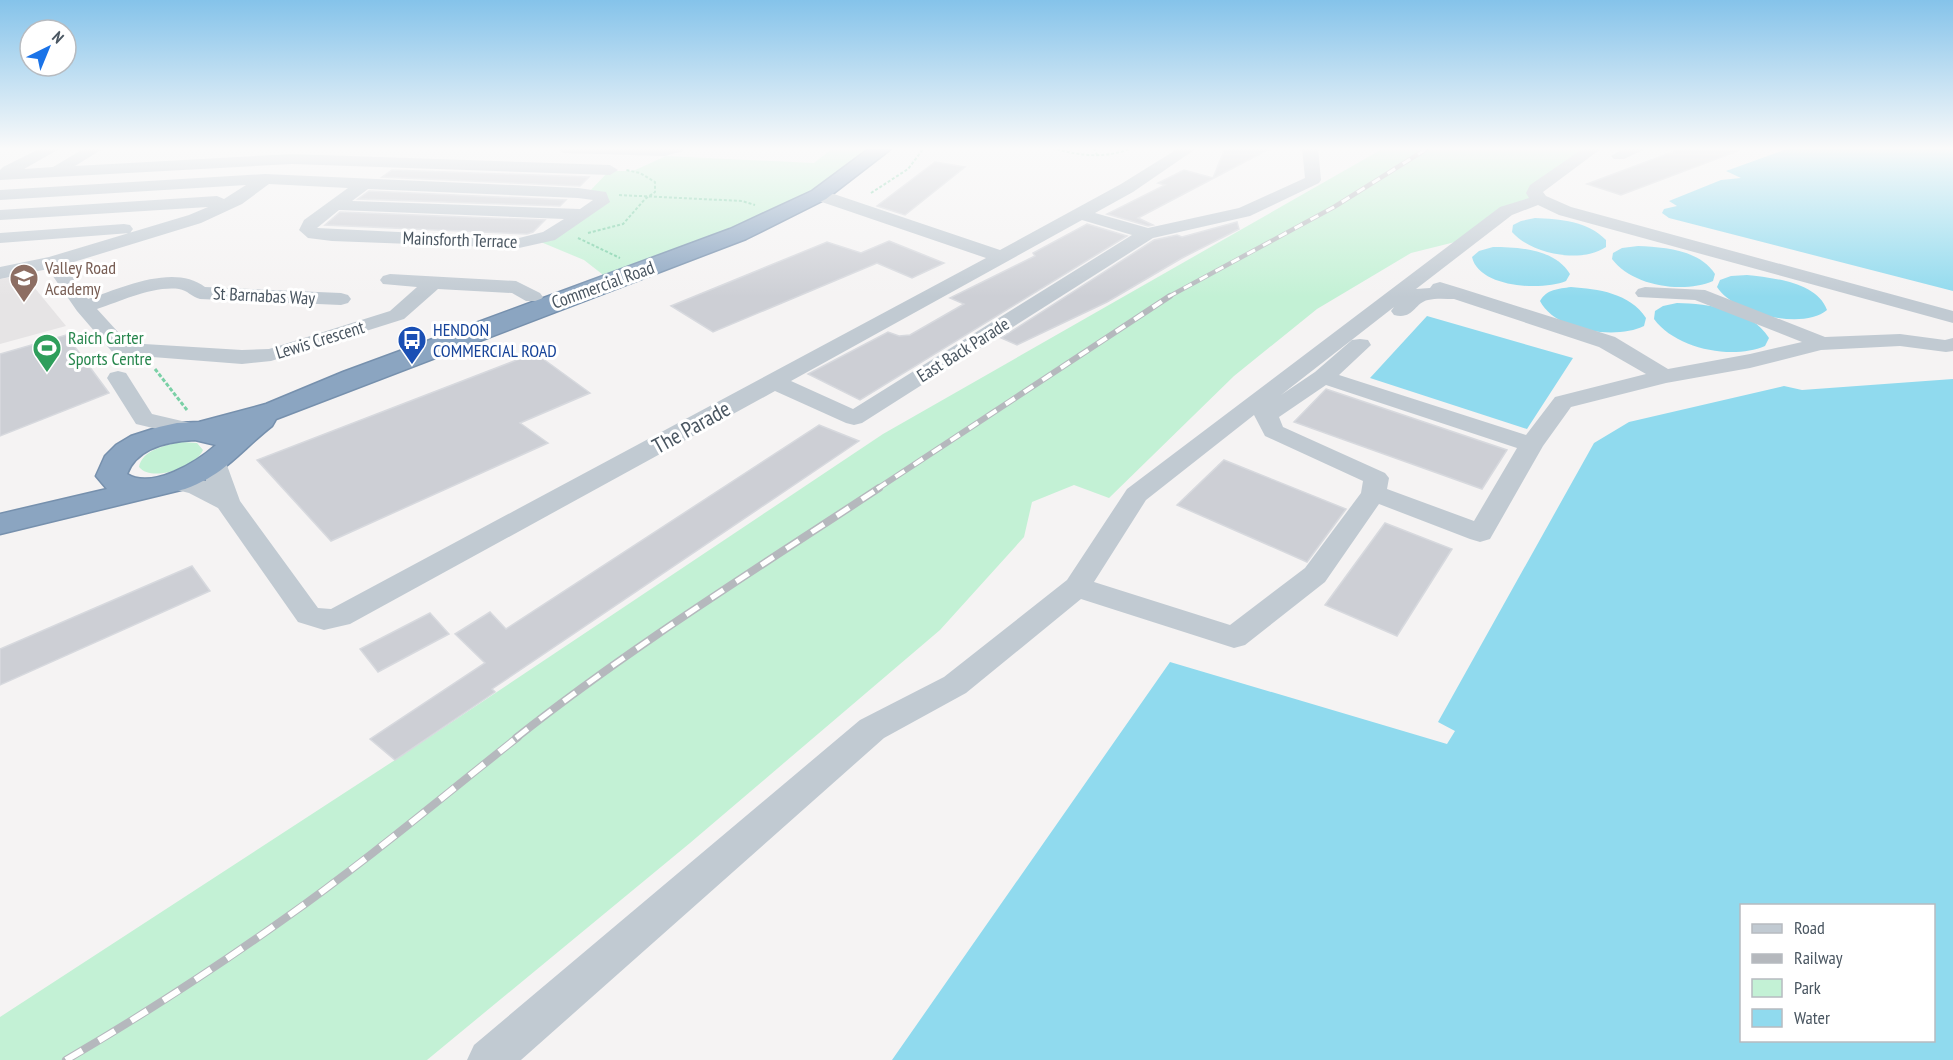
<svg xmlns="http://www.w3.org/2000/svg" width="1953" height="1060" viewBox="0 0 1953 1060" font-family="'PT Sans Narrow',sans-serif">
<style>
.education{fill:#e6e4e5}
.green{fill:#c3f1d5}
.water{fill:#90daee;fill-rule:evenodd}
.building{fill:#cdcfd5;stroke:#d7d9de;stroke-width:1.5}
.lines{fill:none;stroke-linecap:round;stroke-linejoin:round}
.highway-casing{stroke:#7690ad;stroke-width:3}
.path-far1{stroke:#7ad0a6;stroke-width:2;stroke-dasharray:3 2;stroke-linecap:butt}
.path{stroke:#7ad0a6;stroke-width:3;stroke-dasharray:4 2;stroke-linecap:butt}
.minor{fill:#c1cad2;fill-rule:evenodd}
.highway{fill:#8ba5c1;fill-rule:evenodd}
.rail-far3-casing{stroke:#b5b8bd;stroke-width:4.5}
.rail-far2-casing{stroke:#b5b8bd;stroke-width:6}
.rail-far1-casing{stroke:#b5b8bd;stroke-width:8}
.rail-casing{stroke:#b5b8bd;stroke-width:8}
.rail-far3{stroke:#fff;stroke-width:3;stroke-dasharray:9;stroke-linecap:butt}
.rail-far2{stroke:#fff;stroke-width:4;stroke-dasharray:11;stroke-linecap:butt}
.rail-far1{stroke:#fff;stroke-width:5;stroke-dasharray:15;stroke-linecap:butt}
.rail{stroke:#fff;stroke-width:6;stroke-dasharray:19;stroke-linecap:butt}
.labels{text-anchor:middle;stroke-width:6;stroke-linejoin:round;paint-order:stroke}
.far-street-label{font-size:18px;fill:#4a5661;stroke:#fff}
.far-education-label{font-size:18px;fill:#785e54;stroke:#fff;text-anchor:start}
.far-transit-label{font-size:18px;fill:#164399;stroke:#fff;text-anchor:start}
.far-leisure-label{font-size:18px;fill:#27864d;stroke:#fff;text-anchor:start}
.street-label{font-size:22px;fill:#4a5661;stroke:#fff}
</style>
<rect width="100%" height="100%" fill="#f5f3f3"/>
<path class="education" d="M12,277L29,281L66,326L0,344V279Z"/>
<path class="green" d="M833,148H883L819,195L601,285L602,274L584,260L536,240L602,202L587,194L609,171H633L666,156L814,163Z
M1384,148H1595L1536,189L1540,200L1523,204L1471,238L1411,253L1317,309L1234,376L1109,498L1074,485L1032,502L1024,537L940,630L690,843L427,1060H0V1017L395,760L883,434Z
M181,442L197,443L203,450C196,467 152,483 139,467C142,450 166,445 181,442Z"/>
<path class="water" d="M1790,148H1953V291L1669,218L1662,213L1664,209L1677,206L1669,201L1721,180L1741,178L1726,171Z
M1535,218C1560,219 1588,221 1606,240V247C1581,264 1531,254 1512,232L1513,225L1521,221Z
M1638,246C1664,247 1700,250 1715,274L1713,281C1683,294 1632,286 1612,259L1613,253L1622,248Z
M1493,247C1519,247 1555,249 1570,274L1566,281C1542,291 1479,288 1472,257L1479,251Z
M1747,275C1773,278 1817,282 1827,310C1802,331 1733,313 1717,287L1720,280L1731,276Z
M1571,287C1598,289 1630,293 1646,318L1644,326C1616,340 1555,331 1540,301C1547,289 1558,289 1571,287Z
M1677,303C1709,304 1751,309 1769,338L1765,346C1732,360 1676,349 1654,319L1655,311L1663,306Z
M1427,316L1573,358L1527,429L1370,378Z
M1953,379V1060H892L1170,662L1447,744L1455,731L1438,722L1594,443L1629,422L1784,386L1802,390ZM1742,906H1934V1040H1742Z"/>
<path class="building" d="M1225,148H1271L1138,218L1153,225L1148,226L1107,214L1165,185L1158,183L1184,170L1213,178Z
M1683,148L1740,150L1621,195L1587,184Z
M935,162L965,167L905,215L877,206Z
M392,170L589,177L580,186L382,177Z
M369,191L566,200L560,206L358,199Z
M340,212L545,220L533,232L527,234L325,225Z
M1237,222L1239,229L1182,258L1107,302L1017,345L1001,338L1154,240L1177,235L1182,237Z
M1087,224L1127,236L860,400L808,374L888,332L899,336L910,335L964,304L950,298L1035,256L1033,253Z
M889,241L944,263L912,278L877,263L713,332L671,306L827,242L861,253Z
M66,335L109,393L0,436V354Z
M535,353L590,393L520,423L548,443L331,541L257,460Z
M1326,389L1507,450L1482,489L1294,422Z
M819,425L859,441L492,689L495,692L395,760L370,739L485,663L455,634L490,612L506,629Z
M1224,460L1346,509L1307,562L1177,505Z
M1385,523L1452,549L1397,636L1325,605Z
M192,566L210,591L0,685V649Z
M430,613L449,634L378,672L360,649Z"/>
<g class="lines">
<g class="highway-casing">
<path id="highway" d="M870,148H892L826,199L746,239L276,419L272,426C240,451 226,474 185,489L0,534V514L107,489L96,476L105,456L116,445L131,436L159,427L177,423L199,422L266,404L343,372L730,229L812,191ZM195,440L216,445C197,462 152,490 127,474C137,447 170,441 195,440Z"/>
</g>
<path class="path-far1" d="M1052,148C1080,156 1105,159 1132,148
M1094,148L1098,157
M871,193L908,169L924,148
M619,195L742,201L755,205
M588,233L623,224L645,199L655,192V182L640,173L626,170
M578,238L620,258"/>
<path class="path" d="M155,369L187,410"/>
<path class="minor" d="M41,148H61L24,169L53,167L85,148H104L75,166L292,154L610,165L618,170L610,175L292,164L0,180V170L3,167Z
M556,148H685L683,151L665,156L563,153Z
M1179,148H1197L1133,192L1095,213L1148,228L1239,208L1305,178L1302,148H1318L1321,180L1319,183L1250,216L1153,238L862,423L854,425L846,423L775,391L350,624L324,630L298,622L218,508L189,493L165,487L161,482L165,477L174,474L206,481L203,462L206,457L215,455L224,457L240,501L318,608L331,609L986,258L813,199L811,195L813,191H825L1000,250L1121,184ZM1082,220L1132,235L853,409L791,381Z
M1584,148H1602L1543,192L1546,196L1571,207L1953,311V323L1559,215L1538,205L1512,215L1416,289L1430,288L1433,284L1440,282L1463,289L1615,337L1668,369L1750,354L1802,342L1695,300L1638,297L1635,293L1638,289L1645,287L1705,290L1825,337L1900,334L1945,340L1953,338V351L1946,352L1900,346L1821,350L1750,368L1666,383L1571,407L1543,446L1490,539L1480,542L1470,539L1379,504L1325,582L1245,645L1234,648L1081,599L966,693L884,738L521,1060H467L474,1045L860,720L944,677L1067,580L1127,489L1500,207L1529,198L1526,193L1530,185ZM1454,299L1599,347L1646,374L1555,397L1526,435L1339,375L1371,345L1368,340L1360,339L1352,340L1315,372L1281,395L1394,307L1391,311L1394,315C1414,320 1414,303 1428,300C1436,298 1446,299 1454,299ZM1326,385L1517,448L1474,521L1387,489L1389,478L1385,473L1283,427L1279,417ZM1254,415L1265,436L1363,481L1361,493L1305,568L1230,625L1094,582L1146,500Z
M1625,148H1647L1624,159H1614L1611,156Z
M265,174L578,188L606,192L610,202L555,240L519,248L332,241L308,238L299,230L304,220L348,188L269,184L242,204L201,223L64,265L88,299C121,288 174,263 205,287L341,293L348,295L351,299L348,303L341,305L200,299C192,297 187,290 179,289C152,286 122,301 97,309L128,343L242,350L269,349L390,311L417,287L383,284L380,280L383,276L390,274L516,281L540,293L543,297L540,301H526L512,293L438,289L404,319L271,361L242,364L114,354L77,311L48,269L0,279V267L49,257L189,215L208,207L0,220V210L217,196L224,199L246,185L0,200V190ZM368,189L578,198L593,200L580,209L352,201ZM339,210L564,219L543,232L519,238L317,228Z
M124,224L130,225L133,229L130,233L0,243V233Z
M118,371L126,373L152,414L199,425L203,430L199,435L191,437L136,424L107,378L110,373Z"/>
<use href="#highway" class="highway"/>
<g class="rail-far3-casing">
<path id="rail-far3" d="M1168,297L1334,207L1428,148"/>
</g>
<g class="rail-far2-casing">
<path id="rail-far2" d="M877,489L1170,296"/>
</g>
<g class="rail-far1-casing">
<path id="rail-far1" d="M516,738C629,648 758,568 879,488"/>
</g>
<g class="rail-casing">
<path id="rail" d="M66,1060C141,1016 214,969 284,919C365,862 441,798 518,737"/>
</g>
<use href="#rail-far3" class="rail-far3"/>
<use href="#rail-far2" class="rail-far2"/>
<use href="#rail-far1" class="rail-far1"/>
<use href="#rail" class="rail"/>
</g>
<linearGradient id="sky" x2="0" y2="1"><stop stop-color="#85c3ea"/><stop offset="0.5" stop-color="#fafafa"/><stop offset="1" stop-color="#fafafa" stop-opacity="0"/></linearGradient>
<rect width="1953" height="297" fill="url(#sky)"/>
<defs>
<g id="school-pin" transform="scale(1.5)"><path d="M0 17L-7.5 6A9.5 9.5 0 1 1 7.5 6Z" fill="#8d6e63" stroke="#fff"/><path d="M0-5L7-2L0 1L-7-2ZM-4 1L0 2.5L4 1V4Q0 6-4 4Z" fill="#fff"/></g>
<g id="bus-pin" transform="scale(1.5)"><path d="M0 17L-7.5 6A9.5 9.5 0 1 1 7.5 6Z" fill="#1a4fb4" stroke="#fff"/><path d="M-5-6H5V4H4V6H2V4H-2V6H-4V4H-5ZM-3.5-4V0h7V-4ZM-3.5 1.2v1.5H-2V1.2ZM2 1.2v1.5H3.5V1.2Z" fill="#fff"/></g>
<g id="stadium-pin" transform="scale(1.5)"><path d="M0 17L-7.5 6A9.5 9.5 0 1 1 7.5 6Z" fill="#2e9e5b" stroke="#fff"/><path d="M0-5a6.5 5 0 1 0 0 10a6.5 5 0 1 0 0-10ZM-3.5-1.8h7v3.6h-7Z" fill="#fff"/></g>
</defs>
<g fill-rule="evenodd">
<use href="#school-pin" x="24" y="278"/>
<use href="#bus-pin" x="412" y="340"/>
<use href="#stadium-pin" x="47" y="348"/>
</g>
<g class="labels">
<g class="far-street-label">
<text transform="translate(460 240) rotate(2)" y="6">Mainsforth Terrace</text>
<text transform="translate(603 285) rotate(-20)" y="6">Commercial Road</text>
<text transform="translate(264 296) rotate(3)" y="6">St Barnabas Way</text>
<text transform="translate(320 340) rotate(-17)" y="6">Lewis Crescent</text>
<text transform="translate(963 350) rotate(-32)" y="6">East Back Parade</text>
</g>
<g class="far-education-label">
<text x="45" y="274">Valley Road<tspan x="45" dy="21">Academy</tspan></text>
</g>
<g class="far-transit-label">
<text x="433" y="336">HENDON<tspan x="433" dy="21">COMMERCIAL ROAD</tspan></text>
</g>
<g class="far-leisure-label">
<text x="68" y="344">Raich Carter<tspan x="68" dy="21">Sports Centre</tspan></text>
</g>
<g class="street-label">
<text transform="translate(691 427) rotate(-29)" y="8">The Parade</text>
</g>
</g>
<rect x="1740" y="904" width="195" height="138" fill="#ffffff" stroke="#b7bbc0" stroke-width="1.5"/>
<rect x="1752" y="924" width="30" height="9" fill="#c1cad2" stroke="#b7bbc0" stroke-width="1.5"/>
<text x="1794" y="934" font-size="18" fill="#4a5661">Road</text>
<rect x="1752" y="954" width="30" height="9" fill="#b5b8bd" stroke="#b7bbc0" stroke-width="1.5"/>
<text x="1794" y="964" font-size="18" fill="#4a5661">Railway</text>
<rect x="1752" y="979" width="30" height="18" fill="#c3f1d5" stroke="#b7bbc0" stroke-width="1.5"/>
<text x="1794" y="994" font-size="18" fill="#4a5661">Park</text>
<rect x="1752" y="1009" width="30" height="18" fill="#90daee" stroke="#b7bbc0" stroke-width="1.5"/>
<text x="1794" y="1024" font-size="18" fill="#4a5661">Water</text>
<g transform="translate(48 48) rotate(43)"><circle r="28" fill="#ffffff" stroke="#b7bbc0" stroke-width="1.5"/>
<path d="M0-4.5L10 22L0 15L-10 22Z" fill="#1a73e8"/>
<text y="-9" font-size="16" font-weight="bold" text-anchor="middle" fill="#4a5661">N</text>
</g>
</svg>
